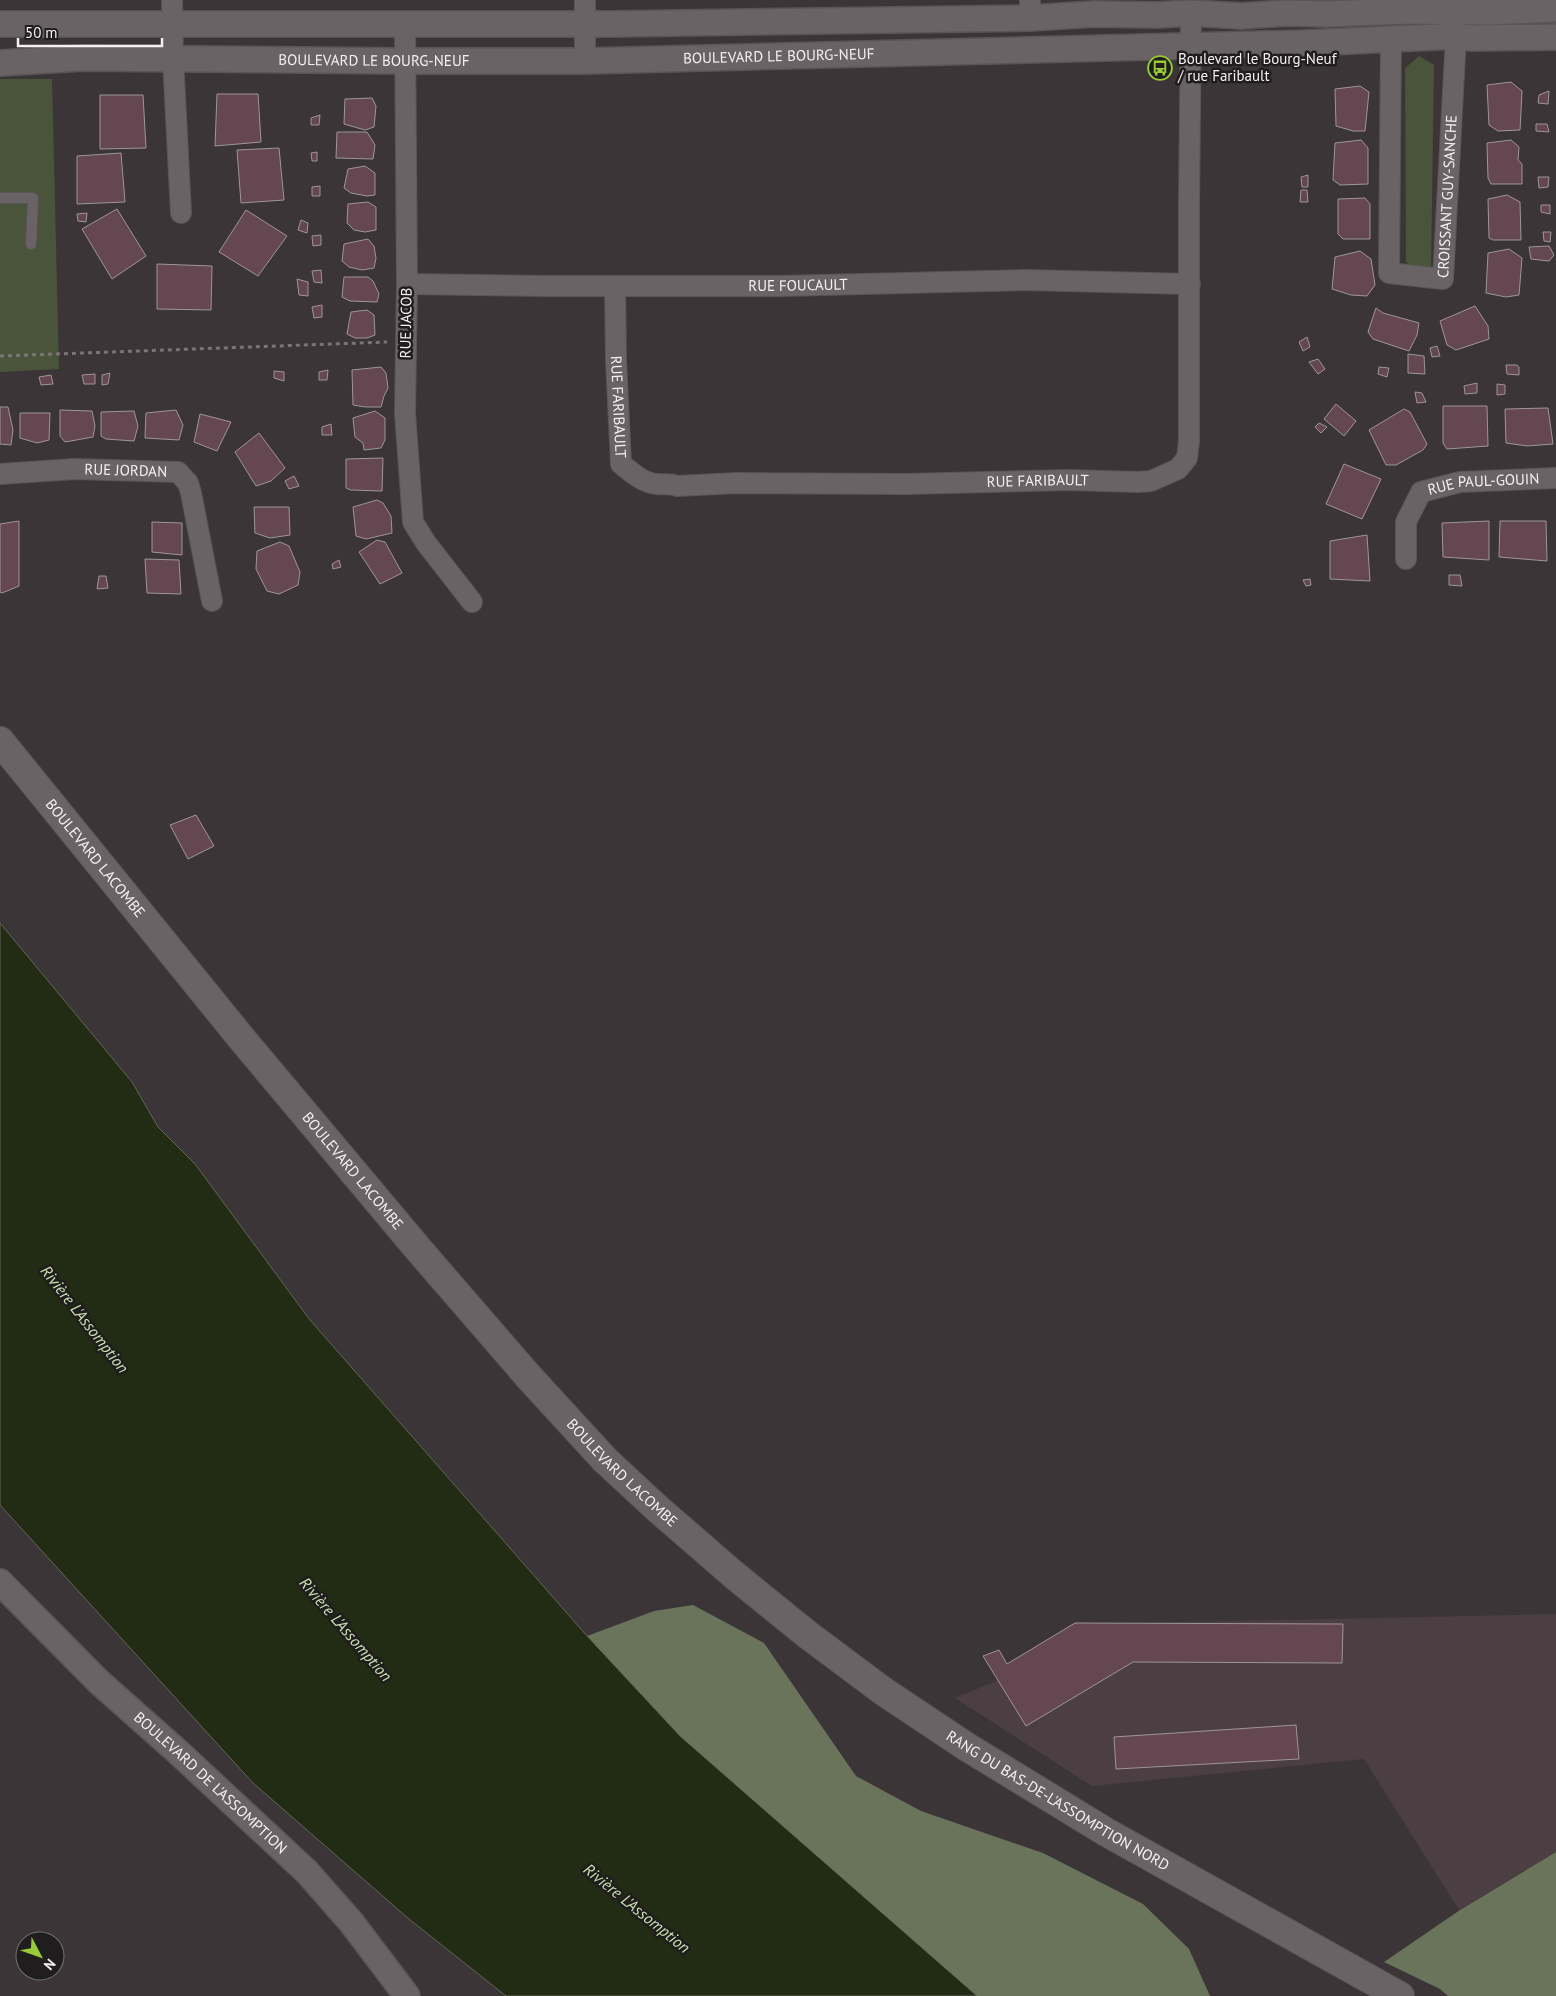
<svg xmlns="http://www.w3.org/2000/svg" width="1556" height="1996" viewBox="0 0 1556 1996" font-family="'PT Sans',sans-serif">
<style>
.built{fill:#4b3f43}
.green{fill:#49543b}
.forest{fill:#69745a}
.water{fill:#222b14;stroke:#616656}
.building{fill:#644750;stroke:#9e9698}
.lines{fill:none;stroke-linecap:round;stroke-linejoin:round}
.service-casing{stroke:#595455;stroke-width:12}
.minor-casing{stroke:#595455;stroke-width:22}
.tertiary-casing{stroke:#595455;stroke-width:28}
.secondary-casing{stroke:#595455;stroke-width:30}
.path{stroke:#797476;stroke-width:3;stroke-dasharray:4 4;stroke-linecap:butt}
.service{stroke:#6a6365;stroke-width:10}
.minor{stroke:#6a6365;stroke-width:20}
.tertiary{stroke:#6a6365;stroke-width:25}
.secondary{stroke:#6a6365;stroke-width:28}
.labels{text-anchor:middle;stroke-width:5;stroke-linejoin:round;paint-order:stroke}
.street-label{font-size:15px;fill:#f4f0f1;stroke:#201d1e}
.poi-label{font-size:15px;fill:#f4f0f1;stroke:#201d1e;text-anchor:start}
.water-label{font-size:16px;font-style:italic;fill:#cbe1af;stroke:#201d1e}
</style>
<rect width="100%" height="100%" fill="#3b3537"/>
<path class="built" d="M1556,1614V1852L1459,1910L1364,1759L1092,1786L955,1698L1137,1623Z"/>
<path class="green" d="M1419,56L1434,65L1431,270L1420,272L1406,262L1405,68Z
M0,79H52L59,369L0,372Z"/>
<path class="forest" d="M693,1605L764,1643L856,1776L921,1811L1043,1853L1143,1904L1189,1949L1210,1996H977L680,1736L587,1636L654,1611Z
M1556,1852V1996H1448L1440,1989L1384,1962L1460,1910Z"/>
<path class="water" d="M0,923L132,1082L158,1127L195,1164L310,1320L587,1636L680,1736L977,1996H506L409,1919L253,1783L0,1505Z"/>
<path class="building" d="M1511,82L1522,91L1520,130L1498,131L1489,125L1487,85Z
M1360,86L1369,92L1365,131H1353L1336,126L1335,89Z
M1549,91L1548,104L1538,103L1539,95Z
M217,94H258L261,142L215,146Z
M100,95H143L146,148L100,149Z
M372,98L376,106L374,127L365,130L344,124L345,99Z
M320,115L319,125H311V118Z
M1536,124H1547L1549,132L1536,131Z
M337,132H367L375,145L373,159L336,158Z
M1361,140L1368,148V184L1340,185L1333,180L1335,143Z
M1511,140L1519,147L1518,160L1522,164V184H1491L1488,178L1487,143Z
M279,148L284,200L241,203L237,150Z
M317,152V161H312L311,153Z
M121,153L125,202L77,204V156Z
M365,166L375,173V195L367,196L351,193L344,188L348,169Z
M1308,175V187H1302L1301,177Z
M1538,177H1549L1548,187L1539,188Z
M320,186V196H312V187Z
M1301,190H1307L1308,202H1300Z
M1507,195L1520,202L1521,240H1493L1489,238L1488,199Z
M1365,198L1370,204V239H1343L1338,234V199Z
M368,202L376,207V230L365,232L354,230L347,223L348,204Z
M1541,205H1550V214L1541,212Z
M117,209L146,256L112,279L82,229Z
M246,210L287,236L258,276L219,252Z
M87,213L86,222L78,221L77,214Z
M301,220L308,223L307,233L298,230Z
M1543,232H1551L1550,242L1544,241Z
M321,235V245L313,246L312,236Z
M368,239L374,246L376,258L374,268L362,270L349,267L342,261L344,244Z
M1549,246L1554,255L1549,261L1531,259L1529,247Z
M1509,249L1522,258L1519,295L1506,297L1486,293L1488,253Z
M1360,251L1371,259L1375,285L1367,296L1351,295L1332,289L1335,257Z
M157,264L212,266L211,310L157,309Z
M321,270L322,283L314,282L312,271Z
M344,277H368L373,281L379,294L377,302L350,301L342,297Z
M297,279L308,282V296L299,295Z
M322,305V317L314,318L312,307Z
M1475,306L1488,326L1489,339L1456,350L1447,345L1440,321Z
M1376,308L1383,313L1419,323L1417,335L1409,351L1373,339L1368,332Z
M367,310L374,315L375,335L367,338H355L347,334L351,312Z
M1307,337L1310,347L1303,351L1299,342Z
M1437,346L1440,356L1432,357L1430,348Z
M1408,354L1424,356L1425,374L1408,373Z
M1318,359L1325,369L1318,374L1309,362Z
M1506,365H1517L1519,367V375L1507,374Z
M381,367L386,373L388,388L384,396L381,407H365L353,405L352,370Z
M1379,367L1389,368L1387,377L1378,374Z
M328,370L327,380H319V372Z
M274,371L284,372V381L274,378Z
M110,373L108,384L102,385V375Z
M95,374V384H84L82,375Z
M51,375L53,384L41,385L39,377Z
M1477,383V393L1465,394L1464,386Z
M1497,384L1505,385V394L1497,395Z
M1415,392L1422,393L1426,402L1417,403Z
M1336,404L1356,421L1344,436L1324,419Z
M1443,406H1487L1488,446L1447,449L1443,443Z
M0,407H8L13,430L11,445L0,444Z
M1548,408L1553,444L1527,446L1506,443L1505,409Z
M1404,409L1410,412L1427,444L1423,450L1396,465H1386L1369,430Z
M60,410L92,411L95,426L93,437L65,442L60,436Z
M176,410L183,425L179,440L145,438L146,413Z
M134,411L138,426L134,441L106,439L101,436V412Z
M375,411L385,418V440L381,448L364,450L363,443L355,437L353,418Z
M20,413H50L49,440L37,443L20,438Z
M200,414L231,422L217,451L194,442Z
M1319,423L1327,427L1321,433L1315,427Z
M331,424L332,435H322V427Z
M259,433L285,468L271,481L256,486L235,452Z
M383,458L382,491L351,490L346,488V459Z
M1344,464L1381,479L1362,519L1326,504Z
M294,476L299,486L289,489L285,481Z
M377,500L383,503L391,516L392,533L366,539L356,536L353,507Z
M254,507H289L290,535L270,538L255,533Z
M19,521V586L2,593L0,592V524Z
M1489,521V560L1443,557L1442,523Z
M1500,521H1546L1547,561L1499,557Z
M152,522L182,523V555L152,552Z
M1367,535L1370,581L1330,579V541Z
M377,540L385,542L402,573L380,584L359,552Z
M280,542L289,546L300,572L298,585L279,594L267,591L256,569L257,551Z
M145,559L179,560L181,594L147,593Z
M339,560L341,567L333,569L332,564Z
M1449,575H1460L1462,586L1449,585Z
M99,576H106L108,588L97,589Z
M1310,579L1311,585L1306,586L1303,580Z
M196,815L214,846L188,859L170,825Z
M1075,1623L1343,1624L1342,1663L1133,1662L1026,1726L983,1656L999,1650L1007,1664Z
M1296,1725L1299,1759L1116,1769L1114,1737Z"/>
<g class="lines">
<g class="service-casing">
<path id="service" d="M0,198H33L31,244"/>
</g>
<g class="minor-casing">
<g id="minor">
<path d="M172,0L173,58L181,213"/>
<path d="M585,0V61"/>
<path d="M1030,0V18"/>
<path d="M405,24L407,284L405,413L413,522L426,543L472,602"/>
<path id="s1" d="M1391,40L1389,273L1443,279L1456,36"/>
<path id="s2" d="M407,284L546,286H781L1024,280L1190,284"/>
<path id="s3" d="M615,286L616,360L621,464C631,472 643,483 657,484C664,485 669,483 677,486L738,483L906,484L1067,480L1139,482L1151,481L1178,469L1187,458L1189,441V206L1191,13"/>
<path id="s4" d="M0,474L74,469L178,472L188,483L191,493L212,601"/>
<path id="s5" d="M1406,559V522L1421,492L1460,482L1556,478"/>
</g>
</g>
<g class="tertiary-casing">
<g id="tertiary">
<path d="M0,24H612L1030,18L1095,14L1157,15L1191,13L1241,16L1287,13L1326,14L1406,11L1490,12L1556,9"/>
<path id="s6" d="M0,63L82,58L405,61H585L1307,43L1456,36L1472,38L1556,37"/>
<path id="s7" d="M0,1582L99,1682L178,1752L307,1872L351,1922L407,1996"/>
</g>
</g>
<g class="secondary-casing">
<g id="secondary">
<path id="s8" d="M0,741L242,1039L419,1250L528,1376L605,1460L658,1509L734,1575L808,1635L883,1691L967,1747L1106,1832L1400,1996"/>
</g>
</g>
<path class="path" d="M0,356L387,342"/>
<use href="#service" class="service"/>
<use href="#minor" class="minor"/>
<use href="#tertiary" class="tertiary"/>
<use href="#secondary" class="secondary"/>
</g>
<defs>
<g id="bus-ring" transform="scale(1.25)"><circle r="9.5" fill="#201d1e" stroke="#98cb37" stroke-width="1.5"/><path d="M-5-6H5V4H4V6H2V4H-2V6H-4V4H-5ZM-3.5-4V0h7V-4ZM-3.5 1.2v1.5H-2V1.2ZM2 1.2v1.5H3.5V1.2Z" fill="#98cb37"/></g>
</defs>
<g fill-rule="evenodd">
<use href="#bus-ring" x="1160" y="68"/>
</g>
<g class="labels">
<g class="street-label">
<text dy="5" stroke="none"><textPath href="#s6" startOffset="779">BOULEVARD LE BOURG-NEUF</textPath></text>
<text dy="5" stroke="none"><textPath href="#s6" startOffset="374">BOULEVARD LE BOURG-NEUF</textPath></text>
<text dy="5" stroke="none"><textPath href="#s1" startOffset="370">CROISSANT GUY-SANCHE</textPath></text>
<text dy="5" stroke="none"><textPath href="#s2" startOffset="391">RUE FOUCAULT</textPath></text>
<text transform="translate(406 323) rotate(-89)" y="5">RUE JACOB</text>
<text dy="5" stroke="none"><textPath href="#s3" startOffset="121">RUE FARIBAULT</textPath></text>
<text dy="5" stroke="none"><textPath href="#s4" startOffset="126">RUE JORDAN</textPath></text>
<text dy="5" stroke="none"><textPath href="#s3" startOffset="601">RUE FARIBAULT</textPath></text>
<text dy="5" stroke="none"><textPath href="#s5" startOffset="134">RUE PAUL-GOUIN</textPath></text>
<text dy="5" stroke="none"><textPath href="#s8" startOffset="151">BOULEVARD LACOMBE</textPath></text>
<text dy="5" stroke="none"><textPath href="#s8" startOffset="556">BOULEVARD LACOMBE</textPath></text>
<text dy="5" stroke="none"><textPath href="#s8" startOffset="961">BOULEVARD LACOMBE</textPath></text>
<text dy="5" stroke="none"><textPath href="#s7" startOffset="291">BOULEVARD DE L'ASSOMPTION</textPath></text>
<text dy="5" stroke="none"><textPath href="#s8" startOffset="1508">RANG DU BAS-DE-L'ASSOMPTION NORD</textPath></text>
</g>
<g class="poi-label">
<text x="1178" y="64">Boulevard le Bourg-Neuf<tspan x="1178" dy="17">/ rue Faribault</tspan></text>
</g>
<g class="water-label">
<text transform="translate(85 1319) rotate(52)" y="6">Rivière L'Assomption</text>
<text transform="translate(346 1629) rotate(49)" y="6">Rivière L'Assomption</text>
<text transform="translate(637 1908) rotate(39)" y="6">Rivière L'Assomption</text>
</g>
</g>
<g transform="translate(40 1956) rotate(131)"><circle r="24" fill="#201d1e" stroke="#757172"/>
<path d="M0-4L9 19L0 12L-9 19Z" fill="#98cb37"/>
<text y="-8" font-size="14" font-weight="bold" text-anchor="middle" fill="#f4f0f1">N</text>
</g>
<path d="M18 38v8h144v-8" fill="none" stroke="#f4f0f1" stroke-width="2.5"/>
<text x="25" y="38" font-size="15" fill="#f4f0f1" stroke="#201d1e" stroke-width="4" paint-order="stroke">50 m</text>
</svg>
